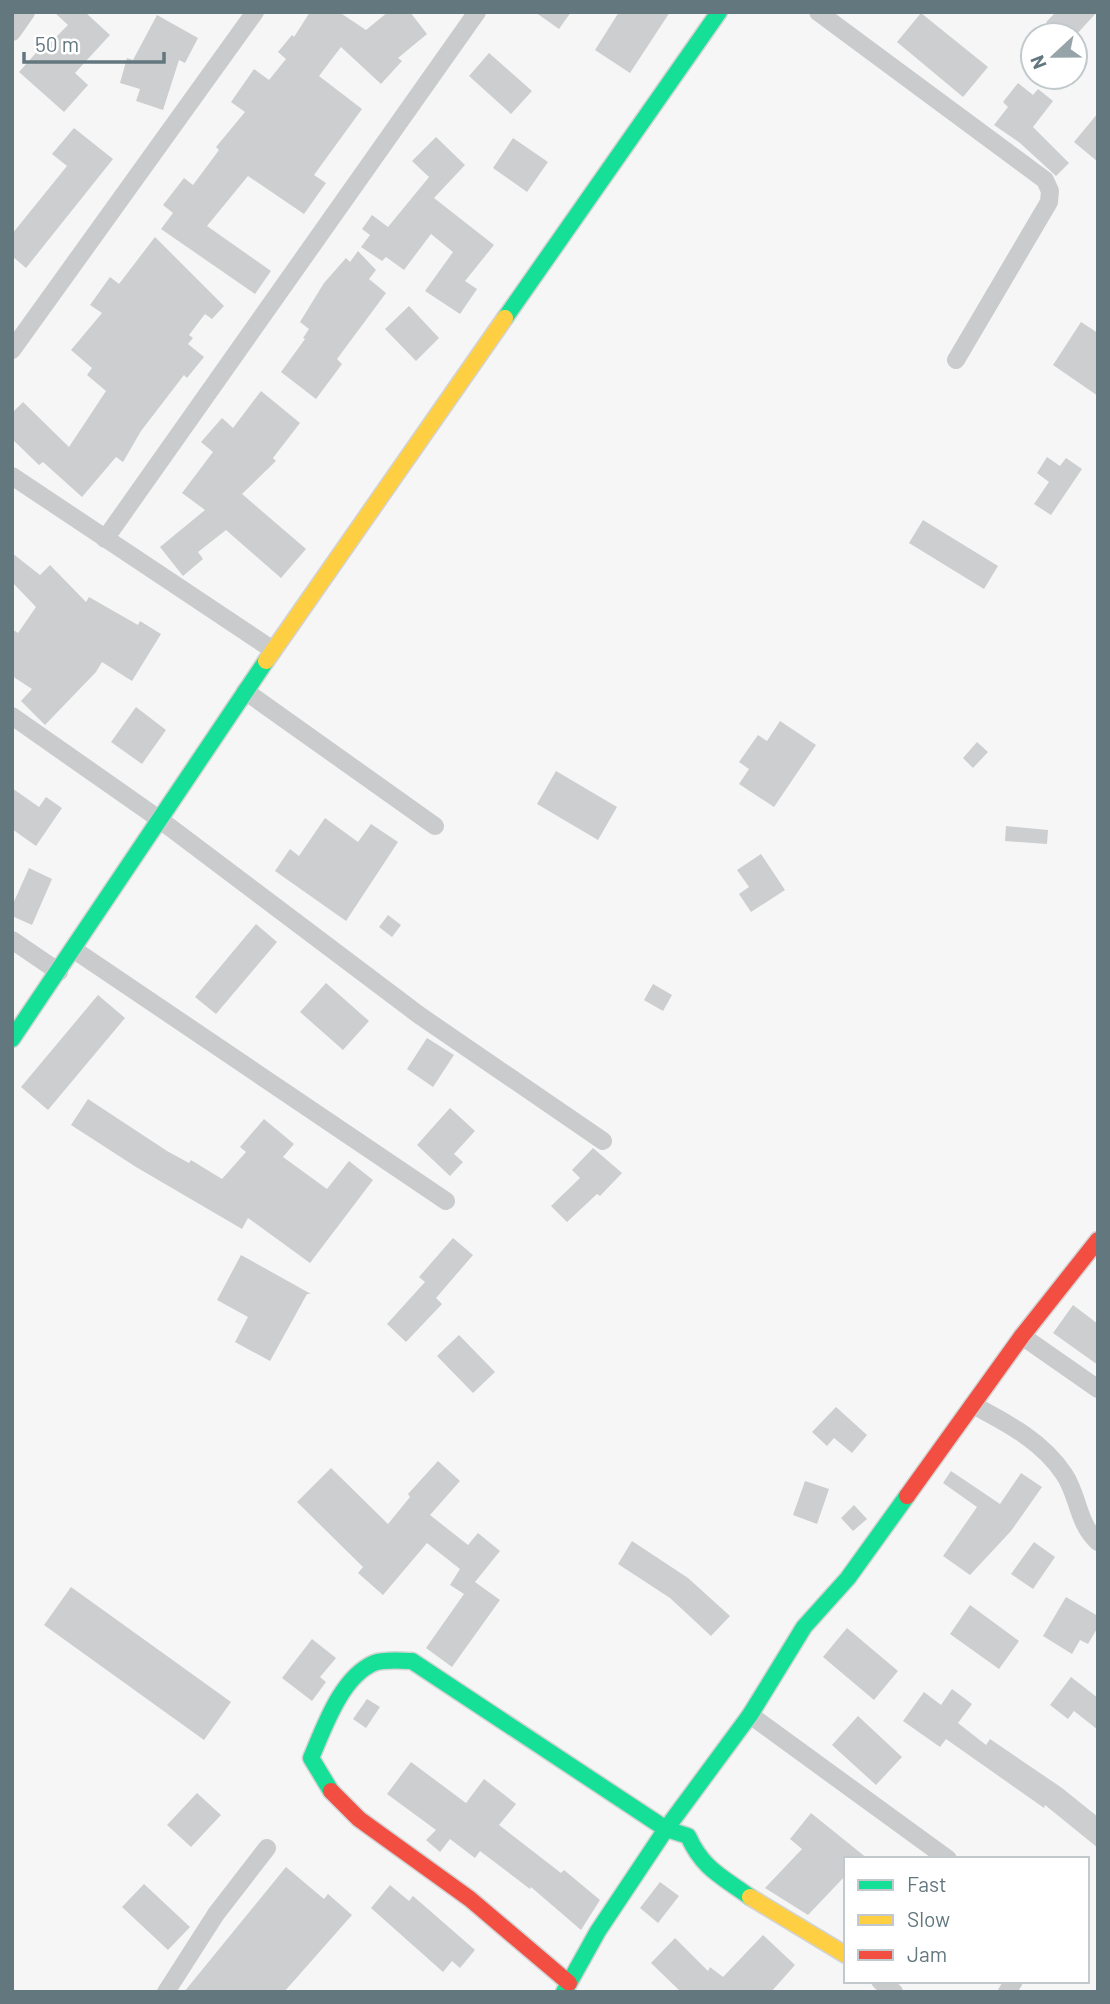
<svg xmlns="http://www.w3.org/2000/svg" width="1110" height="2004" viewBox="0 0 1110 2004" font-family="Barlow,sans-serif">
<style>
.building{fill:#cccecf}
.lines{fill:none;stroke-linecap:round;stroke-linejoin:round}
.fast-casing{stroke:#d2d3d4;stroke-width:19}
.slow-casing{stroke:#d2d3d4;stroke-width:19}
.jam-casing{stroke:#d2d3d4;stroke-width:19}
.street{stroke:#c9cbcc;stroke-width:18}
.fast{stroke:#16e098;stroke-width:16}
.slow{stroke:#ffcf43;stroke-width:16}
.jam{stroke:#f24e42;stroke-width:16}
</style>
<rect width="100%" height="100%" fill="#f6f6f6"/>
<path class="building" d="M54,12H85L110,35L75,73L88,85L64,112L19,72L43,45L46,47L68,25Z
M310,12H339L366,30L388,12H410L427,34L398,58L402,61L381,84L341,47L319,76L362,109L314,175L326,183L304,214L248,176L207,226L271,271L255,294L161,229L173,213L163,205L184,178L193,185L219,150L216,147L245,112L231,102L254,69L269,80L286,59L278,52L292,35L294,37Z
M535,12H571L559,29Z
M619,12H670L630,73L595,50Z
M1056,12H1097L1076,35H1060L1046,22Z
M921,13L988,67L963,97L897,42Z
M157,15L198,38L185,63L179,60L163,110L136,101L140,89L120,83L127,58L133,60Z
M489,53L532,91L511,114L469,76Z
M1018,83L1033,95L1038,89L1053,101L1033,127L1069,163L1056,176L1020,143L994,125L1008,107L1003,102Z
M1098,113V162L1074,142Z
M74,128L113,159L26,268L12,256V234L67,166L52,154Z
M436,137L465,165L434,198L494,245L465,281L477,289L460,314L425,291L453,252L431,234L404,270L386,257L382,261L361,247L370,235L362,229L372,215L388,227L429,177L412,161Z
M513,138L548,162L527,192L493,168Z
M155,237L224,306L212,319L205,314L189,335L193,338L188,344L204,357L187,378L184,375L141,431L123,462L116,457L82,497L43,462L39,465L12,439V413L23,402L69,447L106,391L87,375L92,368L71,350L102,313L90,305L110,277L119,284Z
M358,251L376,270L369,279L386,293L337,359L342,364L316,399L281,372L305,339L303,338L309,329L300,322L324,283L346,258L350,262Z
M409,306L439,338L416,361L385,329Z
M1081,322L1098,333V396L1053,365Z
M261,391L300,423L273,458L276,461L242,494L306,549L281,578L226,530L198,552L203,559L183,576L160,547L205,510L182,493L213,452L201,442L222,418L233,428Z
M1047,457L1060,466L1066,458L1082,469L1051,515L1034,504L1049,482L1037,473Z
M923,520L998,566L984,589L909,543Z
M12,553L40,575L50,565L86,602L89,597L138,625L140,621L161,634L132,681L102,662L96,672L45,725L21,701L32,689L12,676V629L18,633L36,607L12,582Z
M136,707L166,730L142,764L111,742Z
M780,721L816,745L774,807L739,784L749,769L739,762L758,735L767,741Z
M977,742L988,752L973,768L963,758Z
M556,771L617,807L598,840L537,804Z
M12,788L39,807L46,797L62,808L36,846L12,829Z
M325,818L358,842L371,824L398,842L346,921L275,871L290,849L299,856Z
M1006,826L1048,830L1047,844L1005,841Z
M761,854L785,890L751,912L739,894L749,887L737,870Z
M29,868L52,879L32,925L12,916V906Z
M388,915L401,925L392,937L379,927Z
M256,924L277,942L216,1014L195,997Z
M326,983L369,1021L343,1050L300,1012Z
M653,984L672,995L663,1011L644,1000Z
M98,995L125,1018L48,1110L21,1087Z
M427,1038L454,1055L433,1087L407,1069Z
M88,1099L167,1151L189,1163L191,1160L222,1179L246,1152L240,1147L264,1119L294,1144L283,1157L327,1189L349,1161L373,1180L310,1263L248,1218L242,1229L136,1167L71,1125Z
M450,1108L475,1131L454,1154L463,1162L450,1176L417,1145Z
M593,1148L622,1173L600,1196L597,1194L567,1222L551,1206L580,1178L572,1170Z
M453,1238L473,1255L436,1298L442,1304L406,1342L387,1324L425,1282L419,1277Z
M241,1255L311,1294H307L270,1361L235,1342L248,1317L217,1300Z
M1073,1305L1098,1324V1365L1053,1333Z
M459,1335L495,1372L473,1393L437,1356Z
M836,1407L867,1435L852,1453L834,1438L827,1446L812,1432Z
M438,1461L460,1481L430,1515L468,1545L478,1533L500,1551L475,1582L500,1600L452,1667L426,1648L464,1594L450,1585L460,1569L427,1543L383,1595L358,1573L363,1567L297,1502L331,1468L388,1524L410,1497L408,1494Z
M951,1471L1000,1504L1021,1473L1042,1487L1011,1531L970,1575L943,1556L977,1507L943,1483Z
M805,1481L829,1489L817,1524L793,1515Z
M854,1505L867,1519L853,1531L841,1518Z
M632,1541L688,1578L730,1616L711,1636L670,1598L618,1564Z
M1034,1542L1055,1557L1033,1589L1011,1574Z
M71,1587L231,1702L204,1740L44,1625Z
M1066,1597L1098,1616V1627L1088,1644L1080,1640L1072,1654L1043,1636Z
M970,1605L1019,1641L999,1669L950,1634Z
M847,1628L898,1671L874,1700L823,1657Z
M312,1639L336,1658L320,1677L326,1682L312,1701L282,1678Z
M1071,1677L1098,1698V1730L1074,1711L1068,1719L1050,1705Z
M952,1689L972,1704L958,1723L986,1745L990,1739L1062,1788L1098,1817V1848L1045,1805L1044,1808L946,1739L940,1747L903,1721L924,1692L941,1705Z
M367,1699L380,1707L366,1728L353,1719Z
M858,1716L902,1757L876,1785L832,1745Z
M411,1762L466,1803L484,1779L516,1804L499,1825L561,1873L564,1870L600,1900L581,1930L531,1887L530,1889L480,1851L475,1858L450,1839L440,1852L426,1840L436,1830L387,1794Z
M197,1793L221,1815L191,1847L167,1825Z
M811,1813L868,1859H846V1875L808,1915L765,1888L802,1849L790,1839Z
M286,1867L324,1899L328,1894L352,1915L284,1992H184Z
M660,1882L679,1896L658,1923L640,1908Z
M144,1884L190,1927L168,1950L122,1907Z
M390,1885L409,1901L413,1896L475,1950L460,1968L452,1961L443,1972L371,1908Z
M763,1935L795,1965L771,1992H681L651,1963L675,1938L708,1971L710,1967L723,1977Z"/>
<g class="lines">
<g class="fast-casing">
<path id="fast" d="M505,318L719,12
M12,1039L266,661
M331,1791L311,1758C324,1728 341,1677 374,1663C386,1659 400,1661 412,1661L666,1829L688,1836C703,1869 721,1876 750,1897
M564,1992L598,1931L666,1829L750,1715L804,1627L848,1578L907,1496"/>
</g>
<g class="slow-casing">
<path id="slow" d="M266,661L505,318
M750,1897L846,1955"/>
</g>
<g class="jam-casing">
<path id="jam" d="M907,1496L1022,1336L1098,1240
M331,1791L359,1819L470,1899L569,1983"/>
</g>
<path class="street" d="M818,12L1045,180L1050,191L1049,202L956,360
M12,32L26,12
M12,350L255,12
M12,476L273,650
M105,539L477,12
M245,691L435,826
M12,716L159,819L419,1015L603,1141
M12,940L59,972
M73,949L446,1201
M1022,1336L1098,1389
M973,1405C1007,1423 1042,1441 1064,1474C1079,1496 1077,1523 1098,1542
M750,1715L948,1859
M880,1981L894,1992
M166,1992L216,1914L267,1848
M1007,1992L1014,1981"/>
<use href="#fast" class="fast"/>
<use href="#slow" class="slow"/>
<use href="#jam" class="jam"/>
</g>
<rect width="1110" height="2004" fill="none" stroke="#63777f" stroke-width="28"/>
<rect x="844" y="1857" width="245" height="126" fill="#ffffff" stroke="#c1c9cc" stroke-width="2"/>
<rect x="858" y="1880" width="35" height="10" fill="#16e098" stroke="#c1c9cc" stroke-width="2"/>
<text x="907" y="1892" font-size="21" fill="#63777f">Fast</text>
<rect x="858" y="1915" width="35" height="10" fill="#ffcf43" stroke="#c1c9cc" stroke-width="2"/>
<text x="907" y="1927" font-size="21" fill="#63777f">Slow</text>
<rect x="858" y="1950" width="35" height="10" fill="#f24e42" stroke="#c1c9cc" stroke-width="2"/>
<text x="907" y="1962" font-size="21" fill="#63777f">Jam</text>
<g transform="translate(1054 56) rotate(248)"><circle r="33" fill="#ffffff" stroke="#c1c9cc" stroke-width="2"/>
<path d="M0-5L12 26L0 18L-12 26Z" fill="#96a3a9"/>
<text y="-10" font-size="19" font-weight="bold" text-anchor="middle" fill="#63777f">N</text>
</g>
<path d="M24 52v10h140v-10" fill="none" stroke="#63777f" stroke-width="3.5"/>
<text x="35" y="52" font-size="21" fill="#63777f" stroke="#ffffff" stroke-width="5" paint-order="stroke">50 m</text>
</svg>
